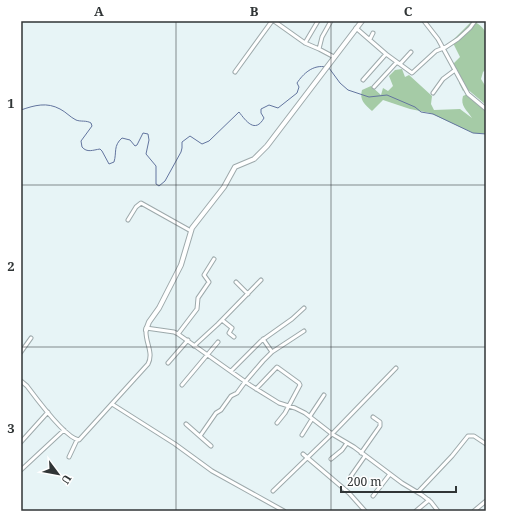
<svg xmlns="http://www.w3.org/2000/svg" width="507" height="532" viewBox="0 0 507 532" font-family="'Noto Serif',serif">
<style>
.green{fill:#a5cba6}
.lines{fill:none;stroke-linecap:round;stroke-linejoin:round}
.stream{stroke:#63759f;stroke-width:1}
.minor-casing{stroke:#9da9ab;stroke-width:5}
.tertiary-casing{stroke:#9da9ab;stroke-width:6}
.minor{stroke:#fff;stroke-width:3}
.tertiary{stroke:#fff;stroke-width:4}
.grid{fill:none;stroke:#303536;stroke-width:1;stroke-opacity:0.55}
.neatline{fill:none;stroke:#303536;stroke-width:1.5}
.grid-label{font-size:13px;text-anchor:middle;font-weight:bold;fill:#303536}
</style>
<rect width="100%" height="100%" fill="#e7f4f6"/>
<path class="green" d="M472,21C477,22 484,28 486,33C488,39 486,61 486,69L483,72L481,79L486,87V134L473,133L430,113L410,109L383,100L372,111C365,105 359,100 362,90L371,86L381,95L383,88L388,91L393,86L389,76L395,70L402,69L405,77L409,75L432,96L431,104L434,110L460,109L472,118C467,110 460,106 463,96L470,93L484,108L485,104L466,88L463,91L459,83L461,79L453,64L460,57L452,41Z"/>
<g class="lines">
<path class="stream" d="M329,68L340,83L348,90L369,97L387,95L415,107L421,112L433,114L473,133L486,134
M21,110C35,105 47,102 60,109C66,112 70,117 76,120C81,122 86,120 91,123L92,126L81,141L82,147C87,153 93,150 100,149L102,151L109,164L114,162C117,152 113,146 122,138L130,140L135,146L137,145L143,133L148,134L149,140L146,154L156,166V184L159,186L165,181L181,152L182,148V142L190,136L202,144L209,141L239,112C246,121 255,134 264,118L261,113V109L269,105L278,108L297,93L299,87L297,83C303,74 313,64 326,67"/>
<g class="minor-casing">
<path id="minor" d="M274,21L305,43L319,49L334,57
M424,21L438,39L468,94L486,109
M356,28L386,54L412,73L436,51L446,47L458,39L470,28L475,21
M370,39L373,33
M305,43L318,21
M319,49L322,37L331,21
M400,64L411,52
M235,72L272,21
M363,80L386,54
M374,87L397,62
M433,93L443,79L455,70
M128,220L136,207L141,203L191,231
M236,282L248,294
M222,320L232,328L229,333L234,337
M146,328L174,332L178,334L250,385L279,403L295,408L305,413L332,434L354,447L402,483L422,495L431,502L438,511
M178,334L197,309L198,298L209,282L204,275L214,259
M263,339L272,352
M194,346L218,324L261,280
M21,352L31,338
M168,363L188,340
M231,371L261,341L292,319L304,308
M21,381L27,386C36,398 65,438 79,440L148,364C154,353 145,342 146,330
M182,385L218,342
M256,389L277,367L299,383L300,385L285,413L277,423
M112,404L175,444L212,471L284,511
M310,416L324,395
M186,424L211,446
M302,435L312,419
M200,436L216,413L221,410L231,396L237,393L245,382L263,361L272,352L304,331
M21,442L48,412
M361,453L380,426V422L373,417
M303,454L349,493L365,511
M69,457L77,440
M331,459L342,450L347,443
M21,470L64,430
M357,484L351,476L365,456
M273,491L332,434L396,368
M418,492L452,456L468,436H474L486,444
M373,496L390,474
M416,511L429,500
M474,511L486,501"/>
</g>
<g class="tertiary-casing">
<path id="tertiary" d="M146,330L149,322L159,308L181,265L192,228L224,187L235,167L254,159L267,146L362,21"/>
</g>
<use href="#minor" class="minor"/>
<use href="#tertiary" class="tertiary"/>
</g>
<path class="grid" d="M176,21V511M331,21V511M21,185H486M21,347H486"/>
<rect width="507" height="532" fill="none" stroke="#ffffff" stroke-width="44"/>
<g transform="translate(58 474) rotate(122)" stroke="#ffffff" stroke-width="3" paint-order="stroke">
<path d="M0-3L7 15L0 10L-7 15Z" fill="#303536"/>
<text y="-6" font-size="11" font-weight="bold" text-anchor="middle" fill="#303536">U</text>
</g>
<path d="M341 486v6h115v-6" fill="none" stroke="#303536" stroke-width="2"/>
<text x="347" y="486" font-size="12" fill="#303536" stroke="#ffffff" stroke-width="3" paint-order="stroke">200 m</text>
<rect x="22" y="22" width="463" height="488" class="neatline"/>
<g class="grid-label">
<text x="99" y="16">A</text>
<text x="254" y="16">B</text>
<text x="408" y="16">C</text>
<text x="11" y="108">1</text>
<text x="11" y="271">2</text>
<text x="11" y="433">3</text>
</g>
</svg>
